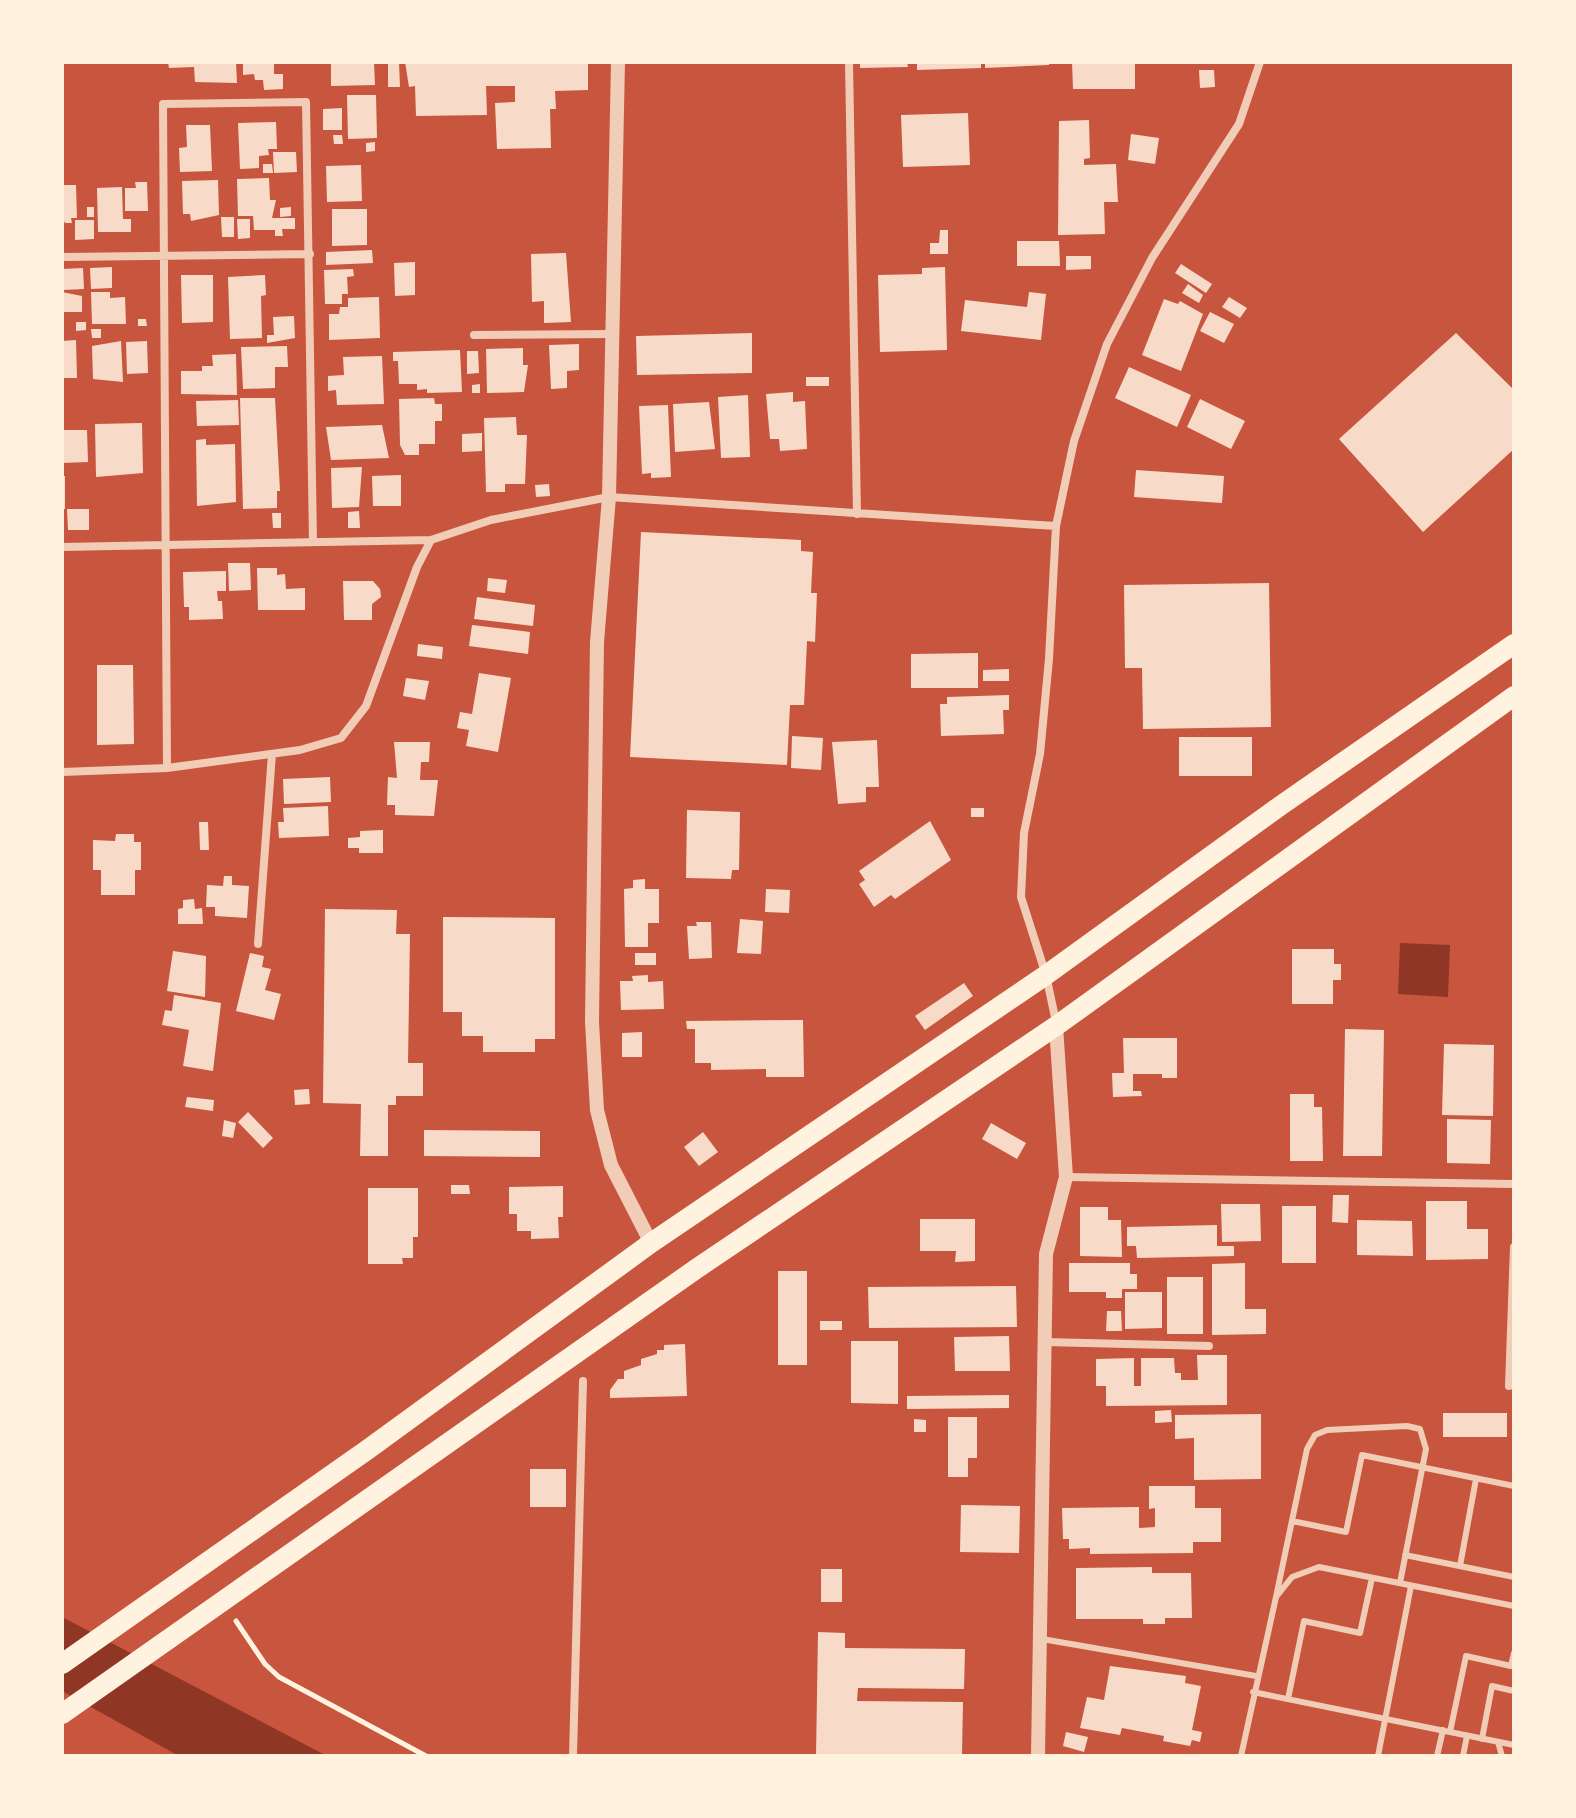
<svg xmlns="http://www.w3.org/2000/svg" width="1576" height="1818" viewBox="0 0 1576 1818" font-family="'PT Sans Narrow',sans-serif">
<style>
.water{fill:#8f3625}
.building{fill:#f7dbc8}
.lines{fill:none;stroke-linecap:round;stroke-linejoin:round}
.path{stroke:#fff3e0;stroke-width:5}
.service{stroke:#f1ccb7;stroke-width:6}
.minor{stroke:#f1ccb7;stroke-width:8}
.tertiary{stroke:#f1ccb7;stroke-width:14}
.trunk{stroke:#fff3e0;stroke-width:20}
</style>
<rect width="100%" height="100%" fill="#c8553d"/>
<path class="water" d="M1400,943L1450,945L1448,997L1398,994Z
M62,1617L327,1756H179L62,1691Z"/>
<path class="building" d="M168,62H236L237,83L195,82L194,67L169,68Z
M243,62H274V74H283V89L264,90L263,80H255L254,74L243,75Z
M331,62H374L375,85L331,86Z
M388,62H399L400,87H388Z
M405,62L588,64V90L555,91L556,109H550L551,148L497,149L495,103L515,102V86H486L487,115L416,116L415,86L409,87Z
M860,62H907L908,67L860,68Z
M917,62H981V68L917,70Z
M985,62H1049V65L985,68Z
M1072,62H1135V89H1073Z
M1199,70H1214L1215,87L1200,88Z
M347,95H376L377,138L348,139Z
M342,108V130H323V109Z
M968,113L970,165L903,167L901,115Z
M1089,120L1090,158L1084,159V165L1116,164L1118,202H1104L1105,234L1058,235L1059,121Z
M276,122L277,149H268L269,155L259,156V168L240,169L238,123Z
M186,125H210L212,171L180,172L179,148L187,147Z
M1131,134L1159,138L1155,164L1128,160Z
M333,135H342L343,144H334Z
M375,142V151L366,152V143Z
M273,152H296L297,172L274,173Z
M263,164H272L273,173H263Z
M361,165L362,201L327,202L326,166Z
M269,178L270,200H276L272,218H295V229H282L283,236H275V230H254L253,216H238L237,179Z
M218,180L219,215L191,221L190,214H183L182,181Z
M135,182H147L148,211H125V188H136Z
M62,185H76L77,218H71L72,223H65L62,217Z
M122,187L123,219H131V232H98L97,188Z
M87,207H94V217H87Z
M291,207V216L280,217V208Z
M332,209H367V245L332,246Z
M221,217H234V237H222Z
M237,219H250V238L238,239Z
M75,220H94V239L75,240Z
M940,230H948V254H930V243H939Z
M1017,241H1059L1060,266H1017Z
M372,250L373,263L326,265V252Z
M566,253L571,322L544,323V301L532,302L531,254Z
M1066,256H1091V269L1066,270Z
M415,262V295L395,296L394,263Z
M1181,264L1212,284L1206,293L1175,273Z
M112,267V288L91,289L90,268Z
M945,267L947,350L880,352L878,275L922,274V268Z
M83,268L84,289L63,290L62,269Z
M353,269L354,276L347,277L348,294H342V304H325L324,270Z
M181,275H213V322L182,323Z
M265,275L266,295L261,296L262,338L230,339L228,277Z
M1188,284L1203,295L1199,303L1182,293Z
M62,292L82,296V312H62Z
M91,292H110V298L125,297L126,324H92Z
M1029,292L1046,294L1041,340L961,331L965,300L1027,307Z
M379,297L380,338L329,340V314H339L340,307H348V298Z
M1229,297L1247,308L1240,318L1222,307Z
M1164,299L1178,304L1180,301L1203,314L1181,371L1142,355Z
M1210,312L1234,324L1224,343L1200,331Z
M294,316L295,338L267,343V335H274L273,317Z
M138,319H146L147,326H138Z
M76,322H86V330L76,331Z
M91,329H101V338H92Z
M752,333V373L637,375L636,336Z
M1456,333L1514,390V449L1423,532L1339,439Z
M76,340L77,378H62V341Z
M121,341L123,382L93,379L92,346Z
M147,341L148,373L127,374L126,342Z
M579,344V370L567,371V388L551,389L549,345Z
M287,346L288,367H275V388L243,389L241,347Z
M523,348V365H528L524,392L487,393L486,349Z
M460,350L462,392L427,393V389L417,390V384H399L398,361H393V352Z
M467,351H478L479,373L467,374Z
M236,354L237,395L181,394V371H202V366H213L212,355Z
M382,356L384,404L337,405L336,390L328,391V376L344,375L343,357Z
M1129,367L1191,395L1177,427L1115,398Z
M806,377H829V386H806Z
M480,384V393H472V385Z
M793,392V402L805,401L807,449L780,451L779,439H770L766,394Z
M748,395L750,457L721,458L718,397Z
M240,398H275L280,491H277V508L243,509Z
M434,398L435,404H442V421H435V444H419V455H405L400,445L399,399Z
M1200,399L1245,421L1231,449L1187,427Z
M238,400L239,425L197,426L196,401Z
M709,402L715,449L675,452L673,404Z
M668,405L671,477L651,478V473L642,474L639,406Z
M516,417L517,435H527L525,484H505V492H486L484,418Z
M142,423L143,473L96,477L95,424Z
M382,425L389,458L331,460L326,427Z
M62,430H87L88,462L62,463Z
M482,433V451L462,452V434Z
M206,439V445L235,444L236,502L197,506L196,440Z
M362,467L359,507L332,508L331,468Z
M1136,470L1224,476L1222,503L1134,497Z
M401,475V506H373L372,476Z
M62,476H65V509H62Z
M549,484L550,496L536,497L535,485Z
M67,509H89V530H68Z
M359,511L360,528H348V512Z
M272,513H281V528H273Z
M641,532L801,540V551L813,552L811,593H817L815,642L807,641L804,705H790L787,765L630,757Z
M228,563H250L251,590L229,591Z
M257,568H277V575L285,574L286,589L305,588V610H258Z
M226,571V591H217L218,601H222L223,619L189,620V607H184L183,572Z
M488,578L507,580L505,593L487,591Z
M343,581H373L380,589L381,597L372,604V620H344Z
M1269,583L1271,727L1143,729L1142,668H1125L1124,585Z
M477,597L535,605L533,626L474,619Z
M472,625L530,632L528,654L469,646Z
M418,644L443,647L442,659L417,656Z
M978,653V688H911V654Z
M97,665H133L134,744L97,745Z
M1009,669V681H983V670Z
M479,673L511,678L498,752L466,746L469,730L457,728L460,712L472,714Z
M406,678L429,681L425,700L403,696Z
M1009,695V710H1003L1004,734L941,736L940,704H947V697Z
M792,736L823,738L821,770L791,768Z
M1179,737H1252V776H1179Z
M877,740L879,787H866V802L838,804L832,742Z
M394,742H430L429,762H421L420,780H438L434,816L395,815V805H387L388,777L397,778Z
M330,777L331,802L284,804L283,779Z
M328,806L329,836L279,838L278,822H284L283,808Z
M971,808H984V817H971Z
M687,810L740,812L739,870H732L731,879L686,878Z
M930,821L951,860L895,899L891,895L874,907L859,884L865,880L859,871Z
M199,822H208L209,850H200Z
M383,830V853H359V848H348V838L360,837V831Z
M116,834H134V842H141V870H135V895H101V870H93V840L115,841Z
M224,876H232V885L249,886L247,918L215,916V907H206L207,885L223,886Z
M645,879V889H659V923H648V947H625L624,889L633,888V880Z
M766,889L790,890L789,913L765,912Z
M194,899L195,909L202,908L203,924H178V909L183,908V900Z
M325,909L397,910L396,934H410L408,1063H423V1096H396V1105H388V1156H360L361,1104L323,1103Z
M443,917L555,918V1039H535V1052H483V1036H462V1012H443Z
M740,919L763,921L761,954L737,953Z
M696,922H711L712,958L689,959L687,926H697Z
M1292,949H1334V964H1341V980H1333V1004H1292Z
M173,951L206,956L205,997L167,991Z
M250,953L264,956L262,967L271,969L265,990L281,994L274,1020L236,1011Z
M635,953H656V965H635Z
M648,975V982L663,981L664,1009L621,1010L620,981H633L632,976Z
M964,983L973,996L925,1030L915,1016Z
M174,995L221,1003L213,1071L183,1066L189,1030L162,1025L165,1010L172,1011Z
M803,1020L804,1077H766V1069L711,1070V1063H695V1029H687L686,1021Z
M1345,1029L1384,1030L1382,1156H1343Z
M642,1032V1057H622V1033Z
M1123,1038H1177V1078H1162V1074H1133V1091H1141L1142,1096L1113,1097L1112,1073H1124Z
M1444,1044L1494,1045L1493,1116L1442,1115Z
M309,1089L310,1104L295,1105L294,1090Z
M1290,1094H1314V1107H1322L1323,1161H1290Z
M187,1097L214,1100L213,1111L185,1107Z
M248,1112L273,1138L263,1148L238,1122Z
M1447,1119L1491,1120L1490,1164L1447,1163Z
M224,1120L236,1123L233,1138L222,1136Z
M991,1123L1026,1143L1017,1159L982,1139Z
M424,1130L540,1131V1157L424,1156Z
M703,1132L718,1152L699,1166L684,1147Z
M451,1185H469L470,1194H451Z
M563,1186V1217H558L559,1238L531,1239V1231H517V1214H509V1187Z
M368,1188H418V1237H413V1258H402L403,1264H368Z
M1333,1195H1349L1348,1223L1332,1222Z
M1426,1201H1467V1229H1488V1259L1426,1260Z
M1221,1204H1260L1261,1241L1222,1242Z
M1282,1206H1316V1263H1282Z
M1080,1207H1108V1220H1121L1122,1257L1080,1256Z
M920,1219H975V1261L955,1262L956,1251H920Z
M1357,1220L1412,1221L1413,1256L1357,1255Z
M1217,1225V1246H1234V1256L1137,1258L1136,1246H1127V1227Z
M1069,1263H1130V1274H1137V1289H1122V1298H1106V1292H1069Z
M1245,1263V1309H1266V1334L1212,1335V1264Z
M778,1271H807V1365H778Z
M1167,1277H1203V1334H1167Z
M1016,1286L1017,1327L869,1328L868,1287Z
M1125,1292H1162V1328L1125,1329Z
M1107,1311H1121L1122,1331H1106Z
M820,1321H842V1330H820Z
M1009,1336L1010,1371H955L954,1337Z
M851,1341H898V1404L851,1403Z
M685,1344L687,1396L610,1398V1390L618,1379H624V1371L641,1365V1359L657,1354V1350H664V1345Z
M1197,1355H1227V1405L1106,1406V1386H1096V1359L1134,1358V1386H1141V1358H1174L1175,1373H1181V1380H1198Z
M1009,1395V1408L907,1409V1396Z
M1171,1410L1172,1422L1155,1423V1411Z
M1443,1413H1507V1437H1443Z
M1261,1414V1479L1194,1480V1438L1175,1439V1415Z
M948,1417H977V1458H968V1477H948Z
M914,1419L926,1420V1432H914Z
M530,1469H566V1507H530Z
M1149,1486H1195V1508H1221V1542H1193V1553L1090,1554V1548L1069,1549V1539H1063L1062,1508L1139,1507V1528L1155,1527V1508L1149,1509Z
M961,1505L1020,1506L1019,1553L960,1552Z
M1152,1567V1573H1191L1192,1618H1165V1624H1143V1619H1076V1568Z
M821,1569H842V1602H821Z
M818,1632L845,1633V1648L965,1649L964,1689L858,1688L857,1701L963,1702L962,1755L816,1756Z
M1110,1666L1186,1676L1185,1683L1201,1686L1192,1730L1202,1732L1200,1742L1192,1740L1190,1746L1163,1741L1164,1736L1122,1728L1120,1735L1080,1728L1087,1697L1104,1700Z
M1066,1732L1088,1737L1084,1752L1063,1746Z"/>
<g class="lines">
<path class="path" d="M236,1621L265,1664L279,1677L426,1756"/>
<path class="service" d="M1292,1521L1346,1532L1362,1455L1514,1486
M1405,1555L1514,1577
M1460,1566L1476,1479
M1276,1597L1307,1449L1315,1435L1327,1430L1407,1426L1420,1429L1426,1449L1400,1583
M1042,1639L1256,1676
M1253,1692L1514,1745
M1288,1699L1304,1621L1360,1633L1372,1578
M1450,1732L1466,1656L1511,1666L1514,1653
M1482,1739L1492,1686L1514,1691
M1498,1742L1502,1756
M1241,1756L1276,1597L1292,1577L1319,1567L1514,1606
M1378,1756L1411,1586
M1437,1756L1443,1730
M1463,1756L1467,1736"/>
<path class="minor" d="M849,62L857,514
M62,257L310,254
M474,335L613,334
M62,547L431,540
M167,768L163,104L306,102L313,542
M62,772L167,768L300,750L341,738L366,706L417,567L431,540L491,520L609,497L1056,526
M258,944L272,754
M1056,1022L1046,975L1021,897L1024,833L1040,754L1049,659L1056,526L1074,441L1107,344L1152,258L1239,124L1260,62
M1066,1177L1514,1184
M1045,1342L1209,1346
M1509,1386L1514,1247
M573,1756L583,1381"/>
<path class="tertiary" d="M618,62L609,497L597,642L592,1022L597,1110L611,1165L651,1243
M1038,1756L1046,1254L1066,1177L1056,1026"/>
<path class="trunk" d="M62,1664L367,1450L651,1243L1046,975L1280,806L1514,644
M62,1714L696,1269L1056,1026L1514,696"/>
</g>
<rect width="1576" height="1818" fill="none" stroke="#fff3e0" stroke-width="128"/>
</svg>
